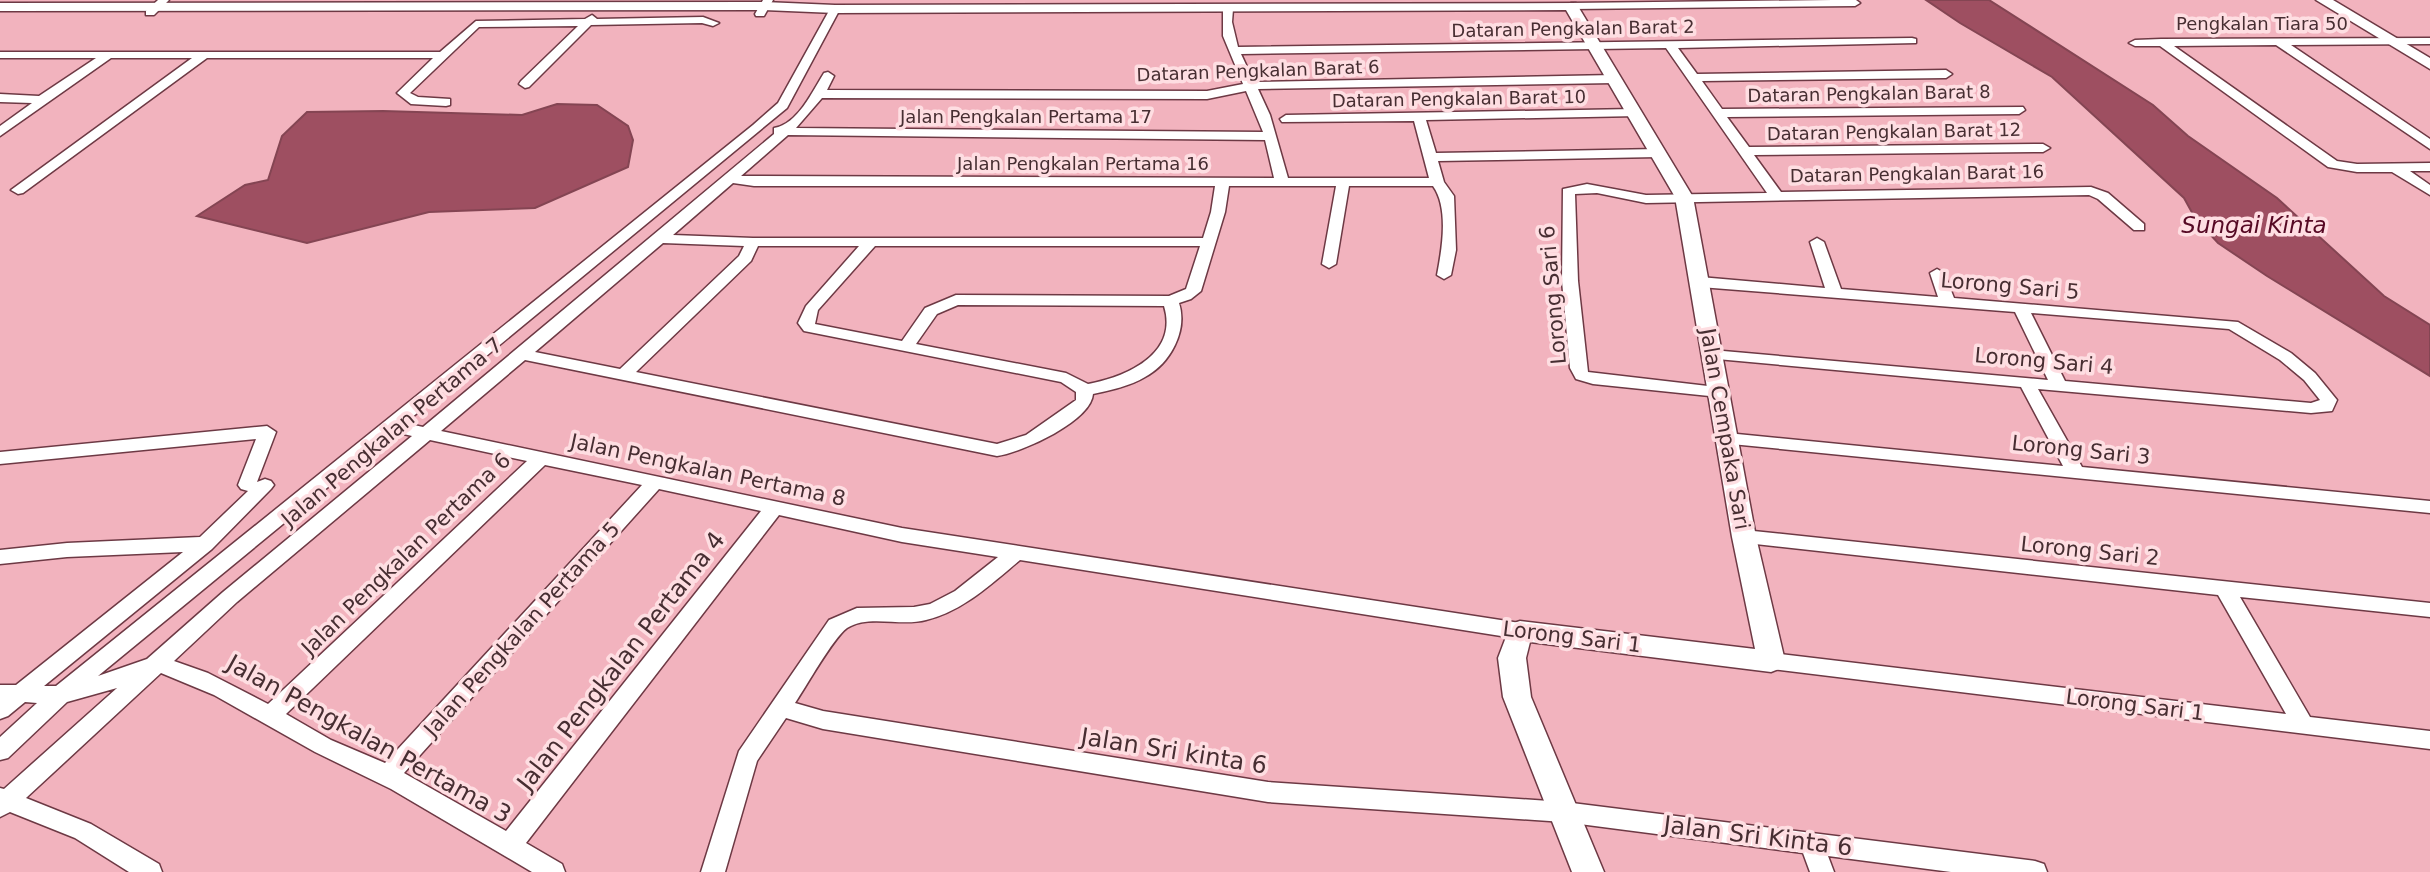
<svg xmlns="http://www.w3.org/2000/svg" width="2430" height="872" viewBox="0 0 2430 872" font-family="'DejaVu Sans',sans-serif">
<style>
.water{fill:#9e4f61;stroke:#844553;stroke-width:2}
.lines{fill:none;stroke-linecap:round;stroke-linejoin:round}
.minor-casing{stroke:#6d3944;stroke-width:3}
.tertiary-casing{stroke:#6d3944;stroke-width:3}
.minor{fill:#fff;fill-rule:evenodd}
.tertiary{fill:#fff;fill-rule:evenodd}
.labels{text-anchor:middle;stroke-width:7;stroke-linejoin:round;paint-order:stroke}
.far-street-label{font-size:18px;fill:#472e32;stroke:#fedee2}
.street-label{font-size:21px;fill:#472e32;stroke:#fedee2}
.water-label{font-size:23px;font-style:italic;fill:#560924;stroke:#fedee2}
.near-street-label{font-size:24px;fill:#472e32;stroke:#fedee2}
</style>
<rect width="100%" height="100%" fill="#f2b3be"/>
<path class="water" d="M1926,0H1989L2153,105L2188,136L2277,198L2384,296L2430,325V376L2267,276L2218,243L2195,218L2184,198L2052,77L1960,23Z
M557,104L597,105L628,126L633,140L628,167L535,208L429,212L307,243L197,216L245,185L268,180L282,136L307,112L383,111L522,115Z"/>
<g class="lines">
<g class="minor-casing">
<path id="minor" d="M158,0H169L154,15H146V11Z
M763,0H773L764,16H756L755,14Z
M1833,0H1856L1860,3L1855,6L1571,9L1566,6L1571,3Z
M835,6L840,9L787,108L405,423L423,427L774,134V128C798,124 812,92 824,73L828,72L834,76L827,90L1207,91L1243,84L1223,36V9L1228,6L1233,9L1232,22L1238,47L1912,38L1916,39V43L1678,48L1697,74L1946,70L1952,74L1946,78L1702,81L1722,109L2023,107L2025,110L2019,114L1727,117L1749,147L2043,144L2050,148L2043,152L1754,155L1781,192L2091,187L2108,193L2144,224V230H2134L2098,199L2089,195L1646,203L1597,193L1575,194L1578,281L1588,372L1725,388L1727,392L1725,396L1719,397L1593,384L1576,379L1570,368L1562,281L1563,189L1587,184L1646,195L1767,193L1666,48L1241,54L1254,82L1614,75L1620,79L1614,83L1258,89L1270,115L1288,178H1429L1414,121L1282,122L1280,119L1286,115L1634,109L1640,113L1638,116L1426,120L1436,153L1658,149L1665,153L1658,157L1438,161L1444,182L1454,196L1456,250L1451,275L1444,279L1437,275C1442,249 1449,208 1433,186H1349L1336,264L1329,268L1322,264L1336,186H1229L1225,212L1201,291L1191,299L1179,303C1188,331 1170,364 1145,377C1130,386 1111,390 1093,394C1091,421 1023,452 997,456L525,360L441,431L902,528L1520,623L1527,626L1530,631L1527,636L1520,639L1020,560C991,584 963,611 926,620C901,627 869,614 847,628C833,638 806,687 795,703L823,711L1268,782L1564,802L2035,861L2044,864L2047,872H1951L1828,856L1834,872H1810L1803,853L1564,822L1268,802L823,729L786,718L757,761L725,872H701L739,751L829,620L857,608L914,607L930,604L955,591L998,557L902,542L779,515L526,843L562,864L565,872H532L391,789L315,752L214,695L161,673L26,798L91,824L159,864L162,872H129L75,838L10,812L0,817V788L4,789L117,688L67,702L8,758L0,760V737L37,703L25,702L8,716L0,719V685H16L183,552L67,557L0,564V550L67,543L200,537L248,491L241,489L238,485L256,439L0,464V452L267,426L276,432L257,482L265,479L271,481L274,485L271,489L212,549L44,686H56L753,125L778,103L830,9ZM1246,91L1263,132L796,128L822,98L1207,99ZM788,135L1265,140L1274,178L741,176ZM733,183L754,186H1215L1211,212L1203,238H753L673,235ZM663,243L744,246L739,256L620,369L535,352ZM758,246H859L806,306L798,323L804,331L1061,382L1076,392V400L1026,435L997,444L636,372L751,261ZM875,246H1200L1186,289L1169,296L956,295L925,308L902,341L815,324L818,310ZM958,305L1164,306C1179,355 1125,377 1088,384L1066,373L916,344L937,314ZM395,432L412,436L223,592L147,659L98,676ZM430,440L527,461L268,704L208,673L174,661L237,602ZM545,465L642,485L385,763L331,740L286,714ZM659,489L761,511L506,831L404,773Z
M592,15L597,19L703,17L719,23L713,26L702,23L591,25L529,87L525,88L519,84L521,81L578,26L479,27L410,93L418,97L450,99V105L446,106L411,104L397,93L433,58H207L23,193L18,194L11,190L192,58H111L0,136V126L32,103L0,102V94L39,96L96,58H0V52H440L476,21L585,19Z
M2430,38V44L2291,45L2430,139V149L2276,45L2174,46L2337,161L2357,164L2430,163V171H2410L2430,185V195L2392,172H2357L2328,167L2160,46H2135L2129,43L2135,40L2161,39Z
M1817,238L1824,242L1841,289L1938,297L1930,273L1937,269L1944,273L1954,298L2238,322L2291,353L2315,373L2337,400L2332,411L2311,413L2038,389L2082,467L2430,501V513L1721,443L1718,439L1727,433L2063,466L2021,387L1706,358L1704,355L1706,352L1712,350L2048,380L2015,312L1700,287L1692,282L1700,277L1825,288L1810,242ZM2031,313L2229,329L2280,360L2304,380L2320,400L2311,403L2065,381Z
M1744,530L2430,603V617L2240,597L2310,717L2430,731V749L1771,669L1764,667L1761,661L1764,655L1771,653L2286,714L2218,595L1737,542L1734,537L1737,532Z"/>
</g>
<g class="tertiary-casing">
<path id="tertiary" d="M2316,0H2333L2430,58V69Z
M764,2L835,5L1576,3L1693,197L1756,537L1785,661L1781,668L1771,672L1530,642L1526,658L1531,697L1604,872H1572L1503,697L1498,658L1511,624L1520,621L1755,649L1732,537L1675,197L1566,10L835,13L764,10L0,11V3Z"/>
</g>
<use href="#minor" class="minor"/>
<use href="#tertiary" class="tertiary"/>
</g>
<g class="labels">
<g class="far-street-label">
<text x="2262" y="30">Pengkalan Tiara 50</text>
<text transform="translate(1573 29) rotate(-1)" y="6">Dataran Pengkalan Barat 2</text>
<text transform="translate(1258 71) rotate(-2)" y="6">Dataran Pengkalan Barat 6</text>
<text transform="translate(1869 94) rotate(-1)" y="6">Dataran Pengkalan Barat 8</text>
<text transform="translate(1459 99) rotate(-1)" y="6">Dataran Pengkalan Barat 10</text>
<text x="1026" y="123">Jalan Pengkalan Pertama 17</text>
<text transform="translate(1894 132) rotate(-1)" y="6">Dataran Pengkalan Barat 12</text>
<text x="1083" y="170">Jalan Pengkalan Pertama 16</text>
<text transform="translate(1917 174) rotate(-1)" y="6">Dataran Pengkalan Barat 16</text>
</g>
<g class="street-label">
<text transform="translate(2010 286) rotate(5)" y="7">Lorong Sari 5</text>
<text transform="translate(1553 295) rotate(-95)" y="7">Lorong Sari 6</text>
<text transform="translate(2044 361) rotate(5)" y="7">Lorong Sari 4</text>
<text transform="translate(1725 429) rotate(80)" y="7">Jalan Cempaka Sari</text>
<text transform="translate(392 432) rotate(-40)" y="7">Jalan Pengkalan Pertama 7</text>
<text transform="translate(2081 450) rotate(6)" y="7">Lorong Sari 3</text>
<text transform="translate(708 470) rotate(12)" y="7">Jalan Pengkalan Pertama 8</text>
<text transform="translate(2090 551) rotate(6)" y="7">Lorong Sari 2</text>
<text transform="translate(406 554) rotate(-44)" y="7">Jalan Pengkalan Pertama 6</text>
<text transform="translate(522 629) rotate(-48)" y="7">Jalan Pengkalan Pertama 5</text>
<text transform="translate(1572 637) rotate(7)" y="7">Lorong Sari 1</text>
<text transform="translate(2135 705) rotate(7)" y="7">Lorong Sari 1</text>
</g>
<g class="water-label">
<text x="2254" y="233">Sungai Kinta</text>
</g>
<g class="near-street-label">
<text transform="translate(621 661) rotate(-52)" y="8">Jalan Pengkalan Pertama 4</text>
<text transform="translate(369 739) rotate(29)" y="8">Jalan Pengkalan Pertama 3</text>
<text transform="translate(1174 751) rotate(9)" y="8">Jalan Sri kinta 6</text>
<text transform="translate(1758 836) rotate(7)" y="8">Jalan Sri Kinta 6</text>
</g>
</g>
</svg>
